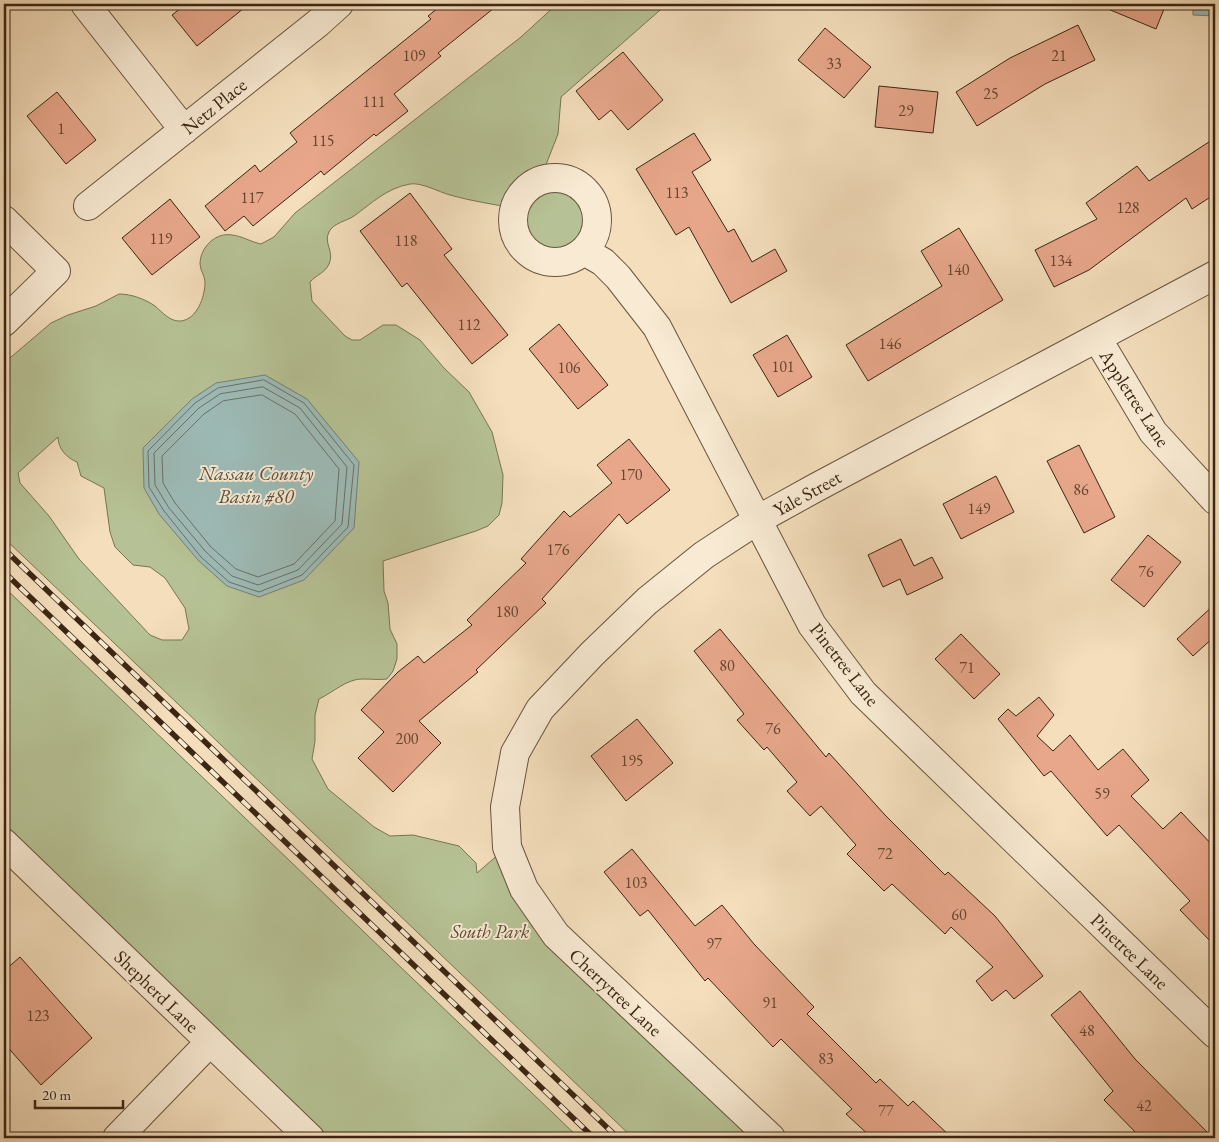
<svg xmlns="http://www.w3.org/2000/svg" width="1219" height="1142" viewBox="0 0 1219 1142" font-family="'EB Garamond',serif">
<style>
.green{fill:#b6c295;stroke:#787454;fill-rule:evenodd}
.water{fill:#9dbbb7;stroke:#767f75}
.lines{fill:none;stroke-linecap:round;stroke-linejoin:round}
.shore{stroke:#6c7065;stroke-width:1}
.building{fill:#e8a78b;stroke:#3b2513}
.minor-casing{stroke:#69533d;stroke-width:30}
.minor{stroke:#f8ead3;stroke-width:28}
.rail-casing{stroke:#3b2513;stroke-width:5.5}
.rail{stroke:#f8ead3;stroke-width:4;stroke-dasharray:11;stroke-linecap:butt}
.labels{text-anchor:middle;stroke-width:4;stroke-linejoin:round;paint-order:stroke}
.number-label{font-size:16px;fill:#664631}
.street-label{font-size:19px;fill:#3b2513;stroke:#f8ead3}
.park-label{font-size:19px;font-style:italic;fill:#5a4c34;stroke:#f8ead3}
.water-label{font-size:20px;font-style:italic;fill:#585244;stroke:#f8ead3}
</style>
<rect width="100%" height="100%" fill="#f4debc"/>
<filter id="stains"><feTurbulence type="fractalNoise" baseFrequency=".004" numOctaves="4"/><feColorMatrix values="0 0 0 0 .2 0 0 0 0 .09 0 0 0 0 .02 0 0 0 .5 -.17"/></filter>
<radialGradient id="worn" r=".72"><stop offset=".6" stop-color="#630" stop-opacity="0"/><stop offset="1" stop-color="#630" stop-opacity=".3"/></radialGradient>
<path class="green" d="M557,4H667L561,97L558,134L540,180C557,177 576,177 588,194C633,256 509,302 513,208C492,204 471,201 450,195C439,192 421,182 410,184C387,188 372,203 354,216C347,221 333,223 329,232C323,243 335,252 329,264C325,273 316,275 310,282L312,301L345,336L352,340H360L383,325H396L420,340L444,368L469,392L492,432L503,475L502,503L499,515L488,526L476,531L383,561L384,591L388,603L390,629L397,644V659L393,671L387,679C378,680 372,679 363,679C348,678 332,693 319,699L315,715V741L312,759L328,789L374,827L390,836L413,835L459,846L476,863L477,873L507,847L524,889L771,1138H633L4,538V363L51,323L68,315L96,306L119,294C131,294 145,299 155,306C162,312 170,322 181,321C197,319 205,297 205,282C205,276 200,270 200,264C200,248 215,232 232,235C242,236 251,242 261,244L274,237L295,213L521,37ZM58,437C58,449 67,458 77,462L81,476L104,488L110,532L115,547L133,565L150,567L165,578L185,608L189,629L182,640H162L150,635L79,559L49,516L20,483L18,473Z
M4,587L579,1138H311L4,843Z"/>
<path class="water" d="M1193,4H1215V16L1193,15Z
M265,375L307,399L359,462L354,528L304,580L259,597L227,586L198,560L159,514L144,488L143,448L192,399L216,383Z"/>
<g class="lines">
<path class="shore" d="M264,380L304,403L354,465L348,527L302,575L259,592L229,582L201,557L164,511L149,487L148,451L195,403L218,388Z
M263,387L300,408L347,467L342,524L298,570L258,585L232,576L206,552L169,508L155,485L154,453L199,408L220,394Z
M262,395L295,414L339,469L335,521L294,564L258,577L236,569L211,547L175,503L163,483L162,456L204,414L223,401Z"/>
</g>
<path class="building" d="M186,4H249L197,46L172,15Z
M443,4H499L438,53L441,56L394,94L408,111L376,136L374,134L324,175L321,171L253,226L244,216L225,231L205,206L255,165L260,172L297,142L290,133L431,19L428,16Z
M1096,4H1166L1156,29Z
M1078,25L1095,60L1045,84L977,126L956,92L1010,58Z
M825,28L871,67L844,98L798,60Z
M623,52L663,100L628,130L611,110L599,120L576,91Z
M879,86L938,92L933,133L875,127Z
M57,92L96,140L66,164L27,116Z
M694,133L711,160L692,172L728,232L734,229L752,262L775,249L787,271L731,303L689,227L676,235L636,169Z
M1215,138V194L1192,209L1186,198L1089,270L1054,287L1035,250L1097,219L1086,203L1137,166L1149,181Z
M410,193L452,249L444,255L508,335L472,364L407,283L402,287L360,231Z
M170,199L200,237L152,275L122,238Z
M959,228L1003,300L868,381L846,345L942,286L921,251Z
M559,324L608,385L578,409L529,349Z
M787,335L812,377L778,397L753,355Z
M629,439L670,490L627,524L619,514L542,599L546,603L476,670L478,672L419,721L441,743L393,792L358,758L384,732L361,710L398,672L418,656L424,663L472,625L467,620L526,563L521,559L564,511L570,517L612,483L597,465Z
M1079,445L1115,517L1084,533L1047,461Z
M996,476L1014,512L961,539L943,504Z
M1148,535L1181,562L1144,607L1111,580Z
M901,539L914,566L932,557L943,578L907,595L900,579L883,587L868,555Z
M1215,604V636L1193,656L1177,639Z
M720,629L826,757L829,753L885,815L945,875L948,872L995,916L1043,976L1014,999L1006,990L992,1001L976,981L993,967L951,927L945,934L892,884L884,891L847,854L856,845L821,806L810,816L787,791L797,782L767,747L764,750L737,720L744,714L694,651Z
M961,634L1000,674L974,699L935,659Z
M1039,697L1054,715L1037,736L1053,751L1070,735L1098,770L1123,749L1149,780L1131,796L1163,829L1181,812L1215,848V946L1180,910L1190,901L1119,825L1107,836L1051,771L1044,776L998,719L1008,709L1016,716Z
M637,719L673,763L626,801L591,756Z
M632,849L695,926L722,905L754,944L814,1007L807,1014L876,1083L880,1079L908,1106L913,1101L952,1138H872L846,1114L852,1109L781,1039L773,1047L708,978L705,981L648,910L640,916L604,872Z
M20,957L92,1038L41,1085L4,1043V971Z
M1080,991L1135,1059L1213,1138H1141L1104,1100L1113,1091L1051,1015Z"/>
<g class="lines">
<g class="minor-casing">
<path id="minor" d="M85,4L184,130
M513 220a42 42 0 1 1 84 0a42 42 0 1 1-84 0Z
M88,206L318,23L339,4
M4,220L56,271L4,322
M584,251L603,262L618,277L657,327L812,625L863,693L1215,1034
M1097,338L1153,432L1215,500
M4,843L310,1138
M117,1138L210,1042
M771,1138L556,935L524,889L507,847L505,807L515,753L540,709L592,654L647,601L704,555L759,519L817,487L1215,275"/>
</g>
<use href="#minor" class="minor"/>
<g class="rail-casing">
<path id="rail" d="M4,549L618,1138
M4,572L594,1138"/>
</g>
<use href="#rail" class="rail"/>
</g>
<g class="labels">
<g class="number-label">
<text x="414" y="61">109</text>
<text x="1059" y="61">21</text>
<text x="834" y="69">33</text>
<text x="991" y="99">25</text>
<text x="374" y="107">111</text>
<text x="906" y="116">29</text>
<text x="61" y="134">1</text>
<text x="323" y="146">115</text>
<text x="677" y="198">113</text>
<text x="252" y="203">117</text>
<text x="1128" y="213">128</text>
<text x="161" y="244">119</text>
<text x="406" y="246">118</text>
<text x="1061" y="266">134</text>
<text x="958" y="275">140</text>
<text x="469" y="330">112</text>
<text x="890" y="349">146</text>
<text x="783" y="372">101</text>
<text x="569" y="373">106</text>
<text x="631" y="480">170</text>
<text x="1081" y="495">86</text>
<text x="979" y="514">149</text>
<text x="558" y="555">176</text>
<text x="1146" y="577">76</text>
<text x="507" y="617">180</text>
<text x="727" y="671">80</text>
<text x="967" y="673">71</text>
<text x="773" y="734">76</text>
<text x="407" y="744">200</text>
<text x="632" y="766">195</text>
<text x="1102" y="799">59</text>
<text x="885" y="859">72</text>
<text x="636" y="888">103</text>
<text x="959" y="920">60</text>
<text x="714" y="949">97</text>
<text x="770" y="1008">91</text>
<text x="38" y="1021">123</text>
<text x="1087" y="1036">48</text>
<text x="826" y="1064">83</text>
<text x="1144" y="1111">42</text>
<text x="886" y="1116">77</text>
</g>
<g class="street-label">
<text transform="translate(214 106) rotate(-39)" y="7">Netz Place</text>
<text transform="translate(1135 398) rotate(57)" y="7">Appletree Lane</text>
<text transform="translate(807 493) rotate(-29)" y="7">Yale Street</text>
<text transform="translate(845 664) rotate(52)" y="7">Pinetree Lane</text>
<text transform="translate(1130 951) rotate(44)" y="7">Pinetree Lane</text>
<text transform="translate(157 991) rotate(44)" y="7">Shepherd Lane</text>
<text transform="translate(616 992) rotate(43)" y="7">Cherrytree Lane</text>
</g>
<g class="park-label">
<text x="490" y="938">South Park</text>
</g>
<g class="water-label">
<text x="256" y="480">Nassau County<tspan x="256" dy="23">Basin #80</tspan></text>
</g>
</g>
<rect width="1219" height="1142" fill="none" stroke="#f4debc" stroke-width="20"/>
<rect x="5" y="5" width="1209" height="1132" fill="none" stroke="#3b2513" stroke-width="2.5"/>
<rect x="10" y="10" width="1199" height="1122" fill="none" stroke="#3b2513"/>
<path d="M35 1100v8h88v-8" fill="none" stroke="#3b2513" stroke-width="2.5"/>
<text x="42" y="1100" font-size="15" fill="#3b2513" stroke="#f8ead3" stroke-width="4" paint-order="stroke">20 m</text>
<rect width="100%" height="100%" filter="url(#stains)"/>
<rect width="100%" height="100%" fill="url(#worn)"/>
</svg>
